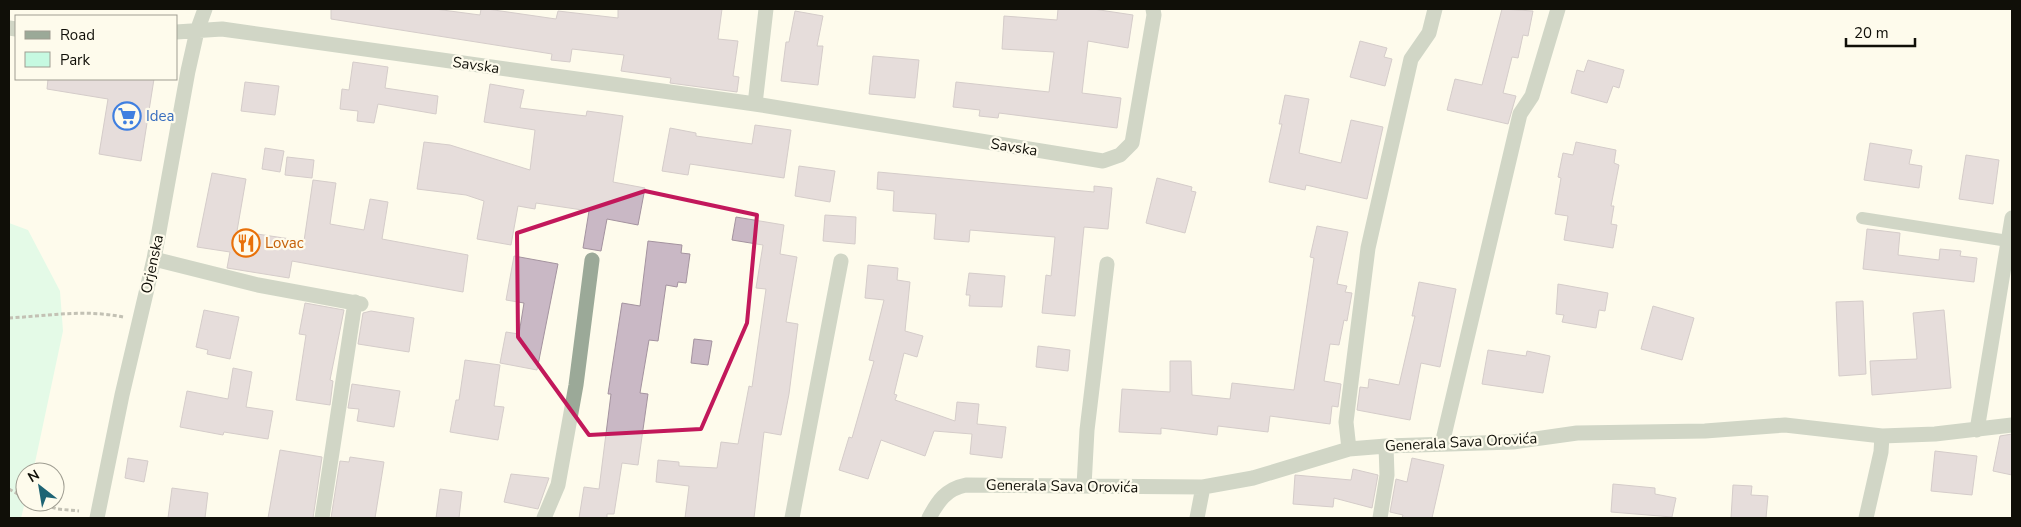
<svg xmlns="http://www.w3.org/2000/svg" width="2021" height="527" viewBox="0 0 2021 527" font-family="'Nunito Sans',sans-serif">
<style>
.green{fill:#c6f9e1}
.building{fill:#c9b8c5;stroke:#a4939f}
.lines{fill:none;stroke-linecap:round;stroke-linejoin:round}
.path{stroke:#7c7a6f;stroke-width:3;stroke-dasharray:4 2.5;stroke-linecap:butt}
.service{stroke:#9ba998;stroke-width:12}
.minor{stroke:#9ba998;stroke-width:15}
.marked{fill:none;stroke:#c2185b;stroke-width:4;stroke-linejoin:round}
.labels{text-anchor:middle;stroke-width:4.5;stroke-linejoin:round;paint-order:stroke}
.street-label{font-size:15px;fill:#100f08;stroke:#fefbec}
.shop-label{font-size:15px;fill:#366cbe;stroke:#fefbec;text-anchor:start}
.food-label{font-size:15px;fill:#c56008;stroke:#fefbec;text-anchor:start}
</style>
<rect width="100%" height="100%" fill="#fefbec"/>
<path class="green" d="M9,223L28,230L60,291L63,331L33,472H25V502L21,518H9Z"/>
<path class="building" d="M331,9H435L480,15L481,9H487L556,19L558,11L618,18V9H722L718,39L738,41L733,76L739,77L737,92L670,83L671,78L621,71L624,55L572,49L570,62L551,60L552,54L331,19Z
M1058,9H1093L1133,15L1128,48L1088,41L1082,93L1121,98L1117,128L999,113L998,118L979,116L980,110L953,107L956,82L1049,92L1054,52L1002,49L1004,16L1057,20Z
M1502,9L1533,11L1528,36L1523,35L1518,58L1512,57L1503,93L1516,96L1508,124L1447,110L1455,79L1482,85Z
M795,11L823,16L817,46H823L818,85L781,81L786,42H789Z
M1360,41L1387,48L1384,57L1392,59L1385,86L1350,77Z
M873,56L919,60L915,98L869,94Z
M1588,60L1624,70L1619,88L1613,86L1607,103L1571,93L1577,70L1584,72Z
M353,62L388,67L385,88L438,96L436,114L378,104L374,123L357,121L358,111L340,109L342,89L349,90Z
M48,79H154L141,161L99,154L108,99L47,89Z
M245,82L279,86L275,115L241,111Z
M490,84L524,90L520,108L586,116L587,111L623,116L613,182L645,188L638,225L607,219L601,251L583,248L589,211L536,203L535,209L518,206L511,245L477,239L484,201L466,195L417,189L424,142L450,145L530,170L535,130L484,122Z
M1285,95L1309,99L1299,153L1341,163L1351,120L1383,127L1367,199L1306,185L1305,190L1269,182L1282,124H1279Z
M755,125L791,130L784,178L690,164L688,175L662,171L670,128L696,133V136L752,144Z
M1576,142L1616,150L1614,163L1619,165L1611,206H1614L1611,224L1617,225L1613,248L1564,240L1568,216L1555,214L1561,178L1558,177L1563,153L1573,155Z
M1870,143L1912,150L1909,164L1922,166L1919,188L1864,180Z
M265,148L284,151L280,172L262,169Z
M1966,155L1999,160L1993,204L1959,199Z
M287,157L314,160L312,178L285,175Z
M799,166L835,171L830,202L795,196Z
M878,172L1094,192V186L1112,188L1108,229L1084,227L1075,316L1042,313L1046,275L1051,276L1055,237L970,230L969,242L934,239L936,214L893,211L894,191L877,189Z
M212,173L246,179L237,231L304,241L313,180L336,183L330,224L364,230L370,199L388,202L382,239L468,255L463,292L292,261L289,278L227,268L230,252L197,247Z
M1157,178L1192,187L1191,191L1196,192L1185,233L1146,223Z
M825,215L856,217L855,244L823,241Z
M736,217L784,225L780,254L797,257L786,322L798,324L789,394L781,435L764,432L754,518H685L689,486L656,482L658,460L679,462V466L717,468L721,442L738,444L749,386L752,387L766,289L756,288L763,245L732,240Z
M1317,226L1348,232L1337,284L1347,286L1345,292L1352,293L1347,321L1344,320L1339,345L1330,344L1324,381L1341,384L1338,407L1332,406L1330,424L1270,416L1268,432L1218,426L1217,435L1161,428V434L1119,432L1122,389L1170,392V361H1191L1192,395L1230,399L1232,383L1294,390L1314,258L1310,257Z
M1867,229L1900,233L1898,255L1939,260L1940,249L1961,251L1960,256L1977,258L1974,282L1863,269Z
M648,241L682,245L681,253L690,254L686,283L678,282L677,287L666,285L658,341L649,340L640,393L648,394L638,465L622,463L614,514H607V518H579L584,487L599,489L611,394H608L622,303L640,306Z
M514,256L558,264L537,370L500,363L506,332L519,334L524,303L506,300Z
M868,265L898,268L897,280L910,282L905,331L923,336L917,357L904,353L894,394L897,395L895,400L955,421L957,402L979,404L977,424L1006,427L1002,458L970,454L972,434L934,431L925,456L881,440L868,479L839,470L849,437L852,438L874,361L869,360L884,300L865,298Z
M969,273L1005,276L1002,307L969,306L970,295H966Z
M1419,282L1456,289L1440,367L1421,363L1410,420L1357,410L1360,387L1368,388L1369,379L1399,385L1415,316H1412Z
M1558,284L1608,293L1605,311L1599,310L1596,328L1562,322L1564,315L1556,314Z
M1863,301L1866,374L1839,376L1836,302Z
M305,303L344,310L330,380L333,381L330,405L296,400L306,335L299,334Z
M1653,306L1694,318L1682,360L1641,349Z
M204,310L239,317L230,359L207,354L208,350L196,347Z
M1944,310L1951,388L1872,395L1870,361L1917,359L1913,313Z
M371,311L414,318L409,352L358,344L363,313Z
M694,339L712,341L708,365L691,363Z
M1038,346L1070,350L1068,371L1036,367Z
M1488,350L1526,356L1527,351L1550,356L1543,393L1482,384Z
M465,360L500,365L494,406L504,407L498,440L450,432L456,400H459Z
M233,368L252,372L246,407L273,411L268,439L224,432L223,435L180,427L187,391L228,399Z
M352,384L400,391L394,427L357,421L359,409L348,408Z
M2012,434V475L1993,471L2000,436Z
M280,450L322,457L313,518H268Z
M1935,451L1977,456L1972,495L1931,491Z
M350,457L384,462L375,518H331L340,461L349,462Z
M128,458L148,461L144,482L125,478Z
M1412,458L1444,465L1432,518H1402L1403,515L1390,512L1396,479L1407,482Z
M1353,469L1378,475L1372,508L1334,498L1333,507L1293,504L1295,475L1351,480Z
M511,474L549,478L538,509L504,502Z
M1613,484L1655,488V494L1676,498L1672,517L1611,512Z
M1733,485L1752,486L1751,495L1768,496L1766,518H1731Z
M172,488L208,493L205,518H168Z
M440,489L462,492L459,518H436Z"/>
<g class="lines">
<path class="path" d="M9,318C47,316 84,309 123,317
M9,489L25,498
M33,502L58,509L79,511"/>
<path class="service" d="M1862,218L2008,241"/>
<path class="minor" d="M9,28L16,29
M176,32L222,29L755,104L1103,161L1120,155L1132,143L1154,15L1153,9
M755,104L766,9
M154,259L258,285L361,304
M1977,430L2012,218
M1442,444L1520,114L1532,96L1558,9
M1349,449L1346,422L1368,248L1411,59L1429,33L1435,9
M1084,486L1087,430L1107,264
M97,518L122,395L154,259L188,71L197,31L205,9
M322,518L355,302
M544,518L558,485L576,385L592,260
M792,518L841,261
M929,518C938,501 946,489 966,485L1203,487L1253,478L1349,449L1386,446L1513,442L1577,433L1705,431L1785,425L1882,436L1935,434L2012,425
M1197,518L1203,487
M1380,518L1387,475L1386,446
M1866,518L1881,452L1882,436"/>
</g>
<path d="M0 0H2021V527H0ZM645,191L757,215L747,323L701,429L589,435L518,337L517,233Z" fill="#fefbec" fill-opacity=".55" fill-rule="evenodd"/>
<path class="marked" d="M645,191L757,215L747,323L701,429L589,435L518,337L517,233Z"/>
<defs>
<g id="supermarket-ring" transform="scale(1.4375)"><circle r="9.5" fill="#fefbec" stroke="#3f7fe0" stroke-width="1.5"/><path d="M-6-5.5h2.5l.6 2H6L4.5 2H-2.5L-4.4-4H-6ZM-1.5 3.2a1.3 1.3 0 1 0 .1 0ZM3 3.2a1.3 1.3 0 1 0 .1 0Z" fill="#3f7fe0"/></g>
<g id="restaurant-ring" transform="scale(1.4375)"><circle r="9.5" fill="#fefbec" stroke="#e8710a" stroke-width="1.5"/><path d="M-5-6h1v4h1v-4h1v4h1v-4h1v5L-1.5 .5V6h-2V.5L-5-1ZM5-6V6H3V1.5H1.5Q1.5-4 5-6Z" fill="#e8710a"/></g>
</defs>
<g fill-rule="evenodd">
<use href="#supermarket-ring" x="127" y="116"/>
<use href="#restaurant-ring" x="246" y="243"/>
</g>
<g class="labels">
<g class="street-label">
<text transform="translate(476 65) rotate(8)" y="5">Savska</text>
<text transform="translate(1014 147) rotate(9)" y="5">Savska</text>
<text transform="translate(152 264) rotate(-78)" y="5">Orjenska</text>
<text transform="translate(1461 442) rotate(-3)" y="5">Generala Sava Orovića</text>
<text transform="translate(1062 486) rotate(1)" y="5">Generala Sava Orovića</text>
</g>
<g class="shop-label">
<text x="146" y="121">Idea</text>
</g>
<g class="food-label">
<text x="265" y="248">Lovac</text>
</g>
</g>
<rect width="2021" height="527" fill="none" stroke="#100f08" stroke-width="20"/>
<rect x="15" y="15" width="162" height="65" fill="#fefbec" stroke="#9f9d91"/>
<rect x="25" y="31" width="25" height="8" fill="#9ba998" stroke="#9f9d91"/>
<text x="60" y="40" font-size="15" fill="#100f08">Road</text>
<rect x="25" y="52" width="25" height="15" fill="#c6f9e1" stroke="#9f9d91"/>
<text x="60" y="65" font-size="15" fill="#100f08">Park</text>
<g transform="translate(40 487) rotate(329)"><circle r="24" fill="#fefbec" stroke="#9f9d91"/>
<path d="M0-4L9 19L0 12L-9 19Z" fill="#1e6474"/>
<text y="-8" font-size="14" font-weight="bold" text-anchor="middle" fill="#100f08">N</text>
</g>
<path d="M1846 38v8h69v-8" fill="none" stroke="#100f08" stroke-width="2.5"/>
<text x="1854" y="38" font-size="15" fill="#100f08" stroke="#fefbec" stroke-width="4" paint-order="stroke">20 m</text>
</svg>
